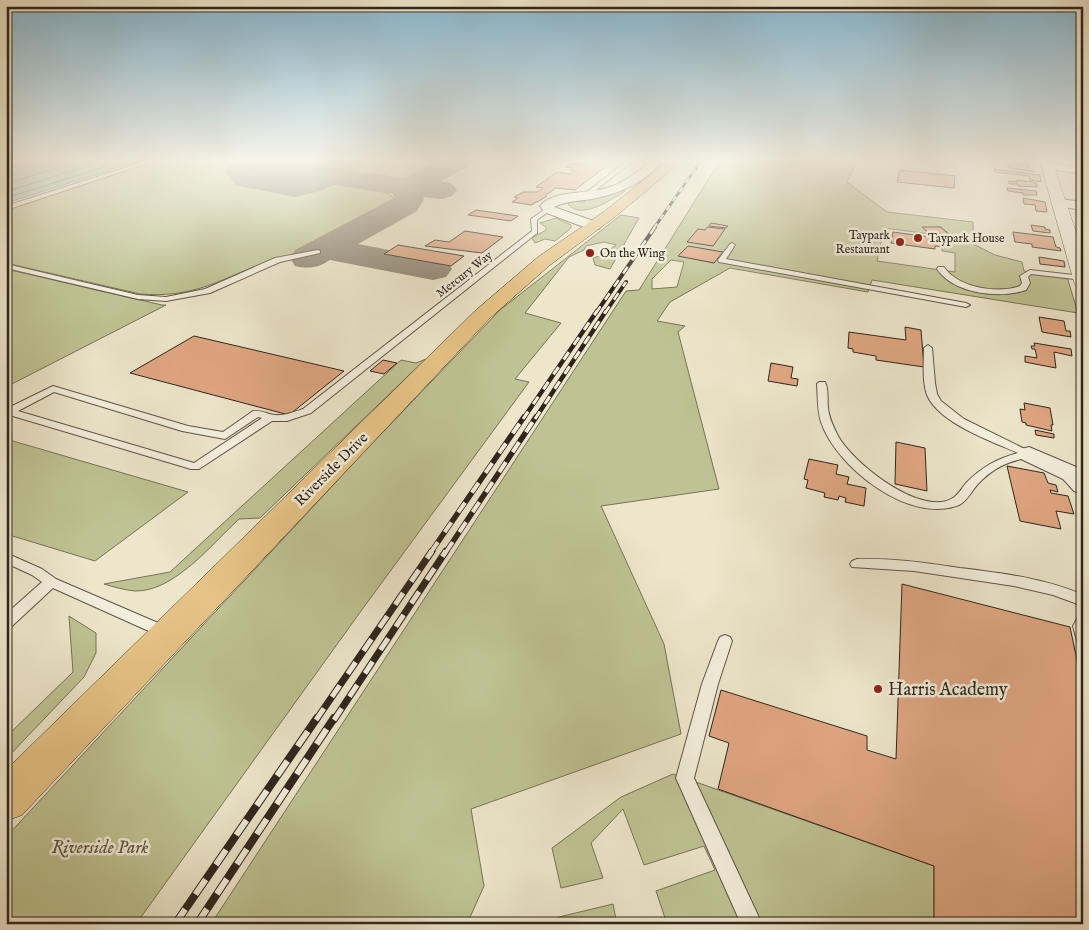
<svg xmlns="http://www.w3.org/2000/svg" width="1089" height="930" viewBox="0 0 1089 930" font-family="'IM FELL English',serif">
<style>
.green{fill:#bfc393;stroke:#767458;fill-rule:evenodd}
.water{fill:#99c0b7;stroke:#6e8279}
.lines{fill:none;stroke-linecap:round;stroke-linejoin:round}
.shore{stroke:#64726a;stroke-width:1}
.taxiway{fill:#8e8674;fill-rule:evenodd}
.runway{fill:#8e8674;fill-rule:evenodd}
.building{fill:#dfa682;stroke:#2e251d}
.service-casing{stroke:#5e5548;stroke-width:2}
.minor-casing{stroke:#5e5548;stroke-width:2}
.tertiary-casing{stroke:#5e5548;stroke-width:1}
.primary-casing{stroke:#2e251d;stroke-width:1}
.service{fill:#f3efdd;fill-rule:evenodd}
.minor{fill:#f3efdd;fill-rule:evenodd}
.tertiary{fill:#f3efdd;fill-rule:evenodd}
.primary{fill:#e6c386;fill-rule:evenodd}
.rail-far5-casing{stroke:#2e251d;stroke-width:3}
.rail-far4-casing{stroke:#2e251d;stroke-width:4}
.rail-far3-casing{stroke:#2e251d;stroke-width:4.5}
.rail-far2-casing{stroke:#2e251d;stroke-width:5.5}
.rail-far1-casing{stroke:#2e251d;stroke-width:7}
.rail-casing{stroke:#2e251d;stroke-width:8}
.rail-far5{stroke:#f3efdd;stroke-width:2;stroke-dasharray:5.5;stroke-linecap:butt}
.rail-far4{stroke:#f3efdd;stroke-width:2.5;stroke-dasharray:8;stroke-linecap:butt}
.rail-far3{stroke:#f3efdd;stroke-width:3;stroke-dasharray:9;stroke-linecap:butt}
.rail-far2{stroke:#f3efdd;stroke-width:4;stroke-dasharray:12;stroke-linecap:butt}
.rail-far1{stroke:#f3efdd;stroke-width:5;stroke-dasharray:14;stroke-linecap:butt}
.rail{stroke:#f3efdd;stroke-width:6;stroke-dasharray:18;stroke-linecap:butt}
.poi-dot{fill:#8f2418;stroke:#f3efdd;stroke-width:2}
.labels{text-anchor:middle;stroke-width:5;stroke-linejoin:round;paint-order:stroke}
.far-poi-label{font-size:12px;fill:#2e251d;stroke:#f3efdd;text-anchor:start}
.far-street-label{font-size:12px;fill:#2e251d;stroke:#f3efdd}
.street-label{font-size:15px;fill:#2e251d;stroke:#f3efdd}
.near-poi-label{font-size:18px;fill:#2e251d;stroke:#f3efdd;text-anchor:start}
.near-park-label{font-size:18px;font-style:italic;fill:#5a5440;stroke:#f3efdd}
</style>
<rect width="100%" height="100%" fill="#ede6cb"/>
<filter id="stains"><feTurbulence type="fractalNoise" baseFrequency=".004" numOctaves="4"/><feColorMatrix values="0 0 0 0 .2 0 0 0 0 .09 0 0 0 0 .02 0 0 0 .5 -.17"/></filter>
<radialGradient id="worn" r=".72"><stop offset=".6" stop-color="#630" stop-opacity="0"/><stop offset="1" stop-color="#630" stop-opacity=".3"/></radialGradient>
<path class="green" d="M153,161H281L256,171L378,189L392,196L393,200L389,205C361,220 334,238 305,251C291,257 275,258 261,264C215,282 193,298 140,294L6,263V209Z
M329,161H443L407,177L394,179L328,171L323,169L322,165Z
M720,161H857L847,182L887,212L973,222V244L995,255L1022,262L1024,271L1067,277L1078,313L872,280L868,292L730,268L670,302L657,321L685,326L678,332L719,489L601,506L664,644L681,734L471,809L484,886L467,924H211L626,291L639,290ZM941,227L950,235H944L946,242H942V251L955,253V272L877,261L884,228L930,234L923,228ZM671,260L684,262L677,287L652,289V279Z
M622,190L625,191C612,199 581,221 568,204L573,201L585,202L584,198Z
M621,215L639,218L610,269L595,265L593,258L603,255L616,245L604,242L586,246L584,250L569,257L525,313L561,323L515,379L529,382L361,611L136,924H6V837L363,453L500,310Z
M556,218L571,225V228L555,241L545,239L535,243L532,238L546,230V227L540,223Z
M6,269L162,305H166L6,387Z
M426,359L260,518L239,519C212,544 174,592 135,591C124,590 114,587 104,584L170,572L401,360L416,363Z
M6,439L188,492L95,561L6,534Z
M69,616L96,633V653L84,677L6,759V737L73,672Z
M673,774L934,866V924H667L656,891L715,870L704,846L644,865L623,809L591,843L603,878L561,888L552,848L621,797Z
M613,904L617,924H550L559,917Z"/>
<path class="water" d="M6,161H139L6,203Z"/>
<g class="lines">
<path class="shore" d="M6,184L78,161
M6,192L102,161
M6,198L123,161"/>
<path class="taxiway" d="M438,161H471L467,167L441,181L452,184L457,190L452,196L442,199L423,197L424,199L417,211L358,244L446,261L452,269L446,277L433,280L330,260C318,268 309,269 295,266L290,258L295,250L394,198L393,194L275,176L271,170L275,164L285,162L405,178Z"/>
<path class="runway" d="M232,161H365L355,175L320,191L295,197L235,185L225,171Z"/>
</g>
<path class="building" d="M592,161H613L575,190L556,188L546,195V197L531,205L512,202L518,198L514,197L523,192H537L543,188L536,187L557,172L570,174L575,171L570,170L573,168L566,167L571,164H588Z
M1008,163L1029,165L1030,170L1035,172L1009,168Z
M994,169L1040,175L1041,182L1030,180L1029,176L995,172Z
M900,170L955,176L954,188L897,182Z
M1017,180L1033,182L1037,184V187L1018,186L1017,184H1009V181L1017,182Z
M1007,188L1036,191L1037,195H1023V193L1008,191Z
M1023,198L1045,202L1047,212L1036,211L1035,205L1024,204Z
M476,210L518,216L511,221L468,215Z
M711,223L728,226L726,228L709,226Z
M1031,225L1045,227V229L1050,230V233L1033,231Z
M707,227L725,229L713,246L687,242L698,229L705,230Z
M922,227H940L950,235H944L946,243L942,242V247L935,246V249L891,243L893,232L937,238L941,236V234H930Z
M465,231L503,237L482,253L425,246L435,240L449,242Z
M1013,232L1053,237L1056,247L1060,248L1061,251L1032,247V244L1015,242Z
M398,245L464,256L451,266L384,254Z
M688,246L723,252L714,263L678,256Z
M1039,257L1064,261L1065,267L1040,264Z
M1039,317L1064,321L1066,331H1070L1071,337L1042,332Z
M905,327L921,330L924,367L876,360V356L853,352V349L848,348L849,332L906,340Z
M194,336L344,371L289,415L130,373Z
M1034,343L1071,349L1072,356L1054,352L1056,368L1025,362V356L1037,358L1035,349H1032L1031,346H1035Z
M383,360L397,363L384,374L370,371Z
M771,363L793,367L791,378L798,379L797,386L768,381Z
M1024,403L1050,408L1053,425H1051L1052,431L1026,425V423L1022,422L1020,409L1025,410Z
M1035,430L1054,434V438L1036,435Z
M896,442L925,448L927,491L895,484Z
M809,459L838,465L836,474L849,477L847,484L866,488L864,506L845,502L846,498L839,496L838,500L824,497L825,493L806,488L808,480L804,479Z
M1007,466L1044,473L1048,483L1056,485L1058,492L1050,490L1051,493L1068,496L1074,514L1056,511L1061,529L1020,521Z
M902,584L1070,627L1083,689V924H934V866L718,789L729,743L709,736L721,690L867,736V750L896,759Z"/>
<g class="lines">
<g class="service-casing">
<path id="service" d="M146,161H154L6,210V206Z
M627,161H633L587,197H583V195Z
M547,208L552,209L537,220V233L311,413L287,421H272L199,469H191L6,414V409L53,386L188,426L223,432L253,411C261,410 267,414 274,415C285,416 294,412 303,409L532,231L531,219ZM54,392L182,431L225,439L258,417L262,418L194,463L18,411Z
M732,243L735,245L726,259L966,303L970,305L966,307L719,262L718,260L730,244Z
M318,250L320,251V253L280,262L210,293L166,301L138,299L6,268V264L138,295L166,297L205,289L275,258Z
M938,267H944C958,288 998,294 1020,286L1022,283L1020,276L1030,270L1082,276L1083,280L1031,274L1028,277L1030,283L1026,290C999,299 954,294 937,269Z
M928,345L932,348L935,383L937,394L941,401L964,419L1035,454L1033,456C1008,462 995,466 977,485C972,491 966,502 959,505C910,525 836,467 821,422C817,410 818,396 817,384L819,382H825C829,390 827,400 828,408C829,418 833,425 837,434C850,461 921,518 953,498C958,495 962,488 966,483C982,467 996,459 1018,453C991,441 939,423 927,395C922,381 924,363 924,348Z
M6,553L42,569L56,579L172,629L174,633L172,637L167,639L162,637L53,588L11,627L6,628V614L42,582L32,575L6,563Z
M857,559C892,558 926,563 960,568C1001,573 1044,578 1083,595V606L1053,595L1014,586L914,571L852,567L850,564L852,561Z
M1083,616V647L1078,645L1073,626L1078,617Z
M725,635L730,637L732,641L718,684L694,778L762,924H741L676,778L702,684L718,641L720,637Z"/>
</g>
<g class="minor-casing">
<path id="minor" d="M651,161H662C645,183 619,194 592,199C579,201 566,201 554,207L599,223L601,226L599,229H589L544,212L540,206C552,190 589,194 607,188C624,183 638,172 651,161Z
M1048,163L1083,168V174L1044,168L1042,166L1044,164Z
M1060,199L1083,202V210L1056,206L1054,203Z
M1029,447L1081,469L1083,471V494L1074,491L1063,479L1021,459L1017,454L1021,449Z"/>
</g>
<g class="tertiary-casing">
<path id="tertiary" d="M1040,161H1052L1083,253V288L1076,286L1074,282Z"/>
</g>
<g class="primary-casing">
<path id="primary" d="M668,161H682L615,217L550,265L490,318L22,815L6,821V770L476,310L538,257L605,211Z"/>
</g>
<use href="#service" class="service"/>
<use href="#minor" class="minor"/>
<use href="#tertiary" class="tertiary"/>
<use href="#primary" class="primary"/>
<g class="rail-far5-casing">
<path id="rail-far5" d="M654,228L701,161"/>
</g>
<g class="rail-far4-casing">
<path id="rail-far4" d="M596,313L655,227
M605,313L626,282"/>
</g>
<g class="rail-far3-casing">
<path id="rail-far3" d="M523,419L597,311
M535,419L606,311"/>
</g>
<g class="rail-far2-casing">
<path id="rail-far2" d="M431,552L524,417
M446,552L536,417"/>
</g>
<g class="rail-far1-casing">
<path id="rail-far1" d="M316,720L432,551
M334,720L446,551"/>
</g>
<g class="rail-casing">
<path id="rail" d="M175,924L317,718
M197,924L334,718"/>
</g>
<use href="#rail-far5" class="rail-far5"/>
<use href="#rail-far4" class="rail-far4"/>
<use href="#rail-far3" class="rail-far3"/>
<use href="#rail-far2" class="rail-far2"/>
<use href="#rail-far1" class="rail-far1"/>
<use href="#rail" class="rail"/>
</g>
<linearGradient id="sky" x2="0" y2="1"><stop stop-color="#88b9d4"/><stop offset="0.55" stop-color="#f7f4e8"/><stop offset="1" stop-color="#f7f4e8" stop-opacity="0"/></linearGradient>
<rect width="1089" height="291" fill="url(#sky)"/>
<g class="poi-dot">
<circle cx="918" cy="238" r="5"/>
<circle cx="900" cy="242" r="5"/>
<circle cx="590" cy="253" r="5"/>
<circle cx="878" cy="689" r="5"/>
</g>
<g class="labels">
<g class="far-poi-label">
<text x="890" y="239" text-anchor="end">Taypark<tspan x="890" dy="14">Restaurant</tspan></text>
<text x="928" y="242">Taypark House</text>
<text x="600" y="257">On the Wing</text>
</g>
<g class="far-street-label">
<text transform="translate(464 274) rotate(-38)" y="4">Mercury Way</text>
</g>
<g class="street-label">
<text transform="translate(331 469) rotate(-45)" y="5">Riverside Drive</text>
</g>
<g class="near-poi-label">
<text x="888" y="695">Harris Academy</text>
</g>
<g class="near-park-label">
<text x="100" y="853">Riverside Park</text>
</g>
</g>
<rect width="1089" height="930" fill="none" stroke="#ede6cb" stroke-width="25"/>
<rect x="8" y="8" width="1074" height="915" fill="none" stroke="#2e251d" stroke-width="2.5"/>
<rect x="12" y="12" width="1064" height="905" fill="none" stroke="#2e251d"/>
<rect width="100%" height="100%" filter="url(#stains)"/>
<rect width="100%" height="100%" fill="url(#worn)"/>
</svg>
